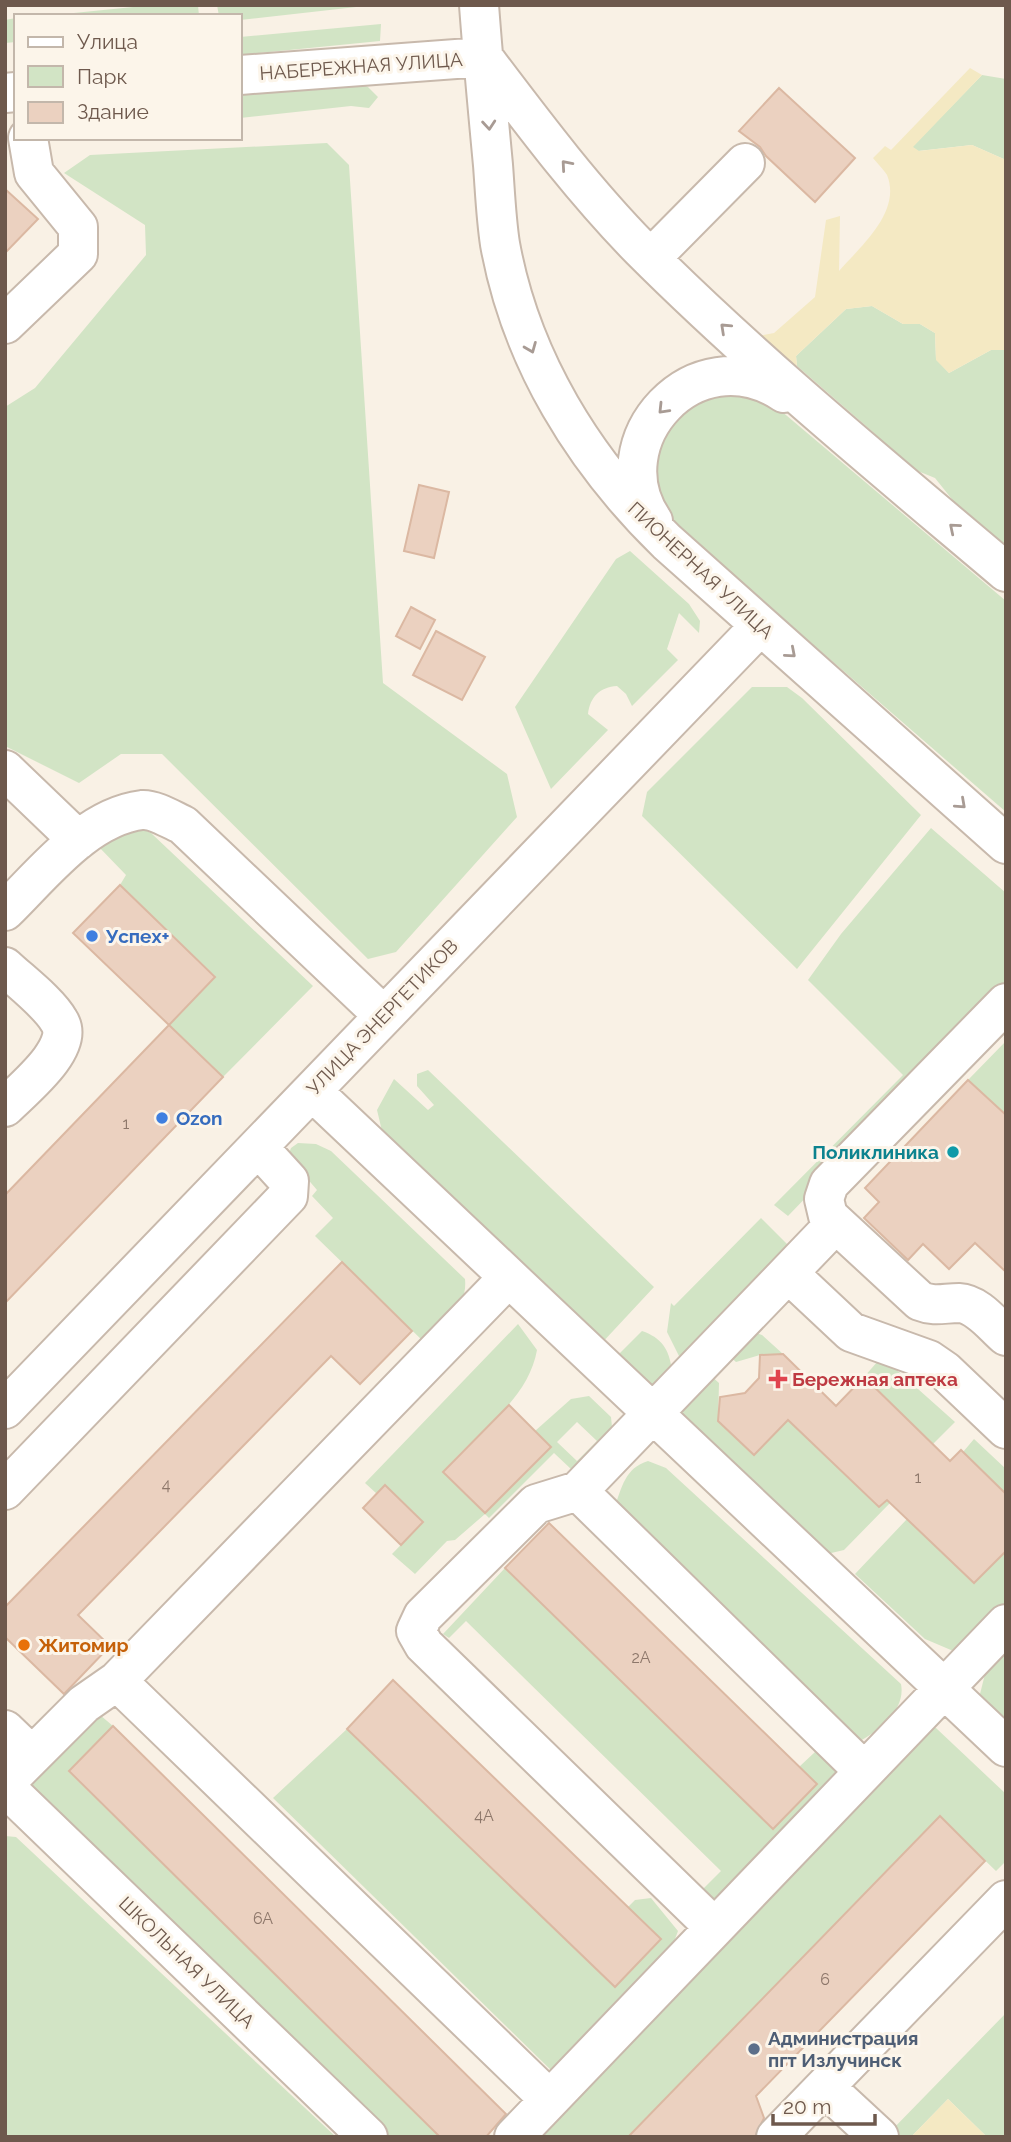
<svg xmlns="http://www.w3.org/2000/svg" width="1011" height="2142" viewBox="0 0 1011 2142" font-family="Raleway,sans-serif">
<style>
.green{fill:#d2e4c5;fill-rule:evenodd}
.sand{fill:#f4e9c3}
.building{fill:#ebd1c0;stroke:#dbb8a2;stroke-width:2}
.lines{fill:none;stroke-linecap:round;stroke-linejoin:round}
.minor-casing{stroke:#c8b9ac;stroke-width:42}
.minor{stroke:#fff;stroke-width:38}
.oneway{stroke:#a89b94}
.shop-dot{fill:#3f7fe0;stroke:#fcf5ea;stroke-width:2.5}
.culture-dot{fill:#0f9aa8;stroke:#fcf5ea;stroke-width:2.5}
.health-dot{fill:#e0444e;stroke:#fcf5ea;stroke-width:2.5}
.food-dot{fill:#e8710a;stroke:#fcf5ea;stroke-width:2.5}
.service-dot{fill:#5c6f8a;stroke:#fcf5ea;stroke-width:2.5}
.labels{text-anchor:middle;stroke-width:6;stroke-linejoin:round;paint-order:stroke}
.number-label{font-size:16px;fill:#8d776a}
.street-label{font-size:19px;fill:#6e594d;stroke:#fcf5ea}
.shop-label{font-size:19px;font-weight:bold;fill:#366cbe;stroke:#fcf5ea;text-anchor:start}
.culture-label{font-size:19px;font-weight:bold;fill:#0d838f;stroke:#fcf5ea;text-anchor:end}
.health-label{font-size:19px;font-weight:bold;fill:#be3a42;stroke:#fcf5ea;text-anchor:start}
.food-label{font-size:19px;font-weight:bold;fill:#c56008;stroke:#fcf5ea;text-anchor:start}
.service-label{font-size:19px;font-weight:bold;fill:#4e5e75;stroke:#fcf5ea;text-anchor:start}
</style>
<rect width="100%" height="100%" fill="#f9f1e5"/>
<path class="green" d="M153,5H198L199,16H44Z
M217,5H374L240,20V16H219Z
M16,18V42L5,43V20Z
M381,24L380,41L240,55V37Z
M982,75L1006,79V160L972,145L918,151L912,147Z
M354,82L368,87L378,97L369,108L351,106L240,118V91Z
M327,143L349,165L383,683L507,774L517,817L396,952L368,959L162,754H121L79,783L5,746V407L35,388L146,255L145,225L64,173L90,155Z
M872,306L903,324H920L935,333L936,359L949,373L991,350H1006V546L955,503L935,478L898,463L874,433L797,366L796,356L846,309Z
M732,393L767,402L780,410L1006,601V812L674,524L659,501L654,465L667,429L692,405Z
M630,551L689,604L700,621L699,633L679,613L667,649L678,660L632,706L626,694L617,686C600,687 590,697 588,714L608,730L551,789L515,707L616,559Z
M752,687H787L802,698L921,815L797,969L642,816L647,792Z
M133,825L151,833L313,986L223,1077L169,1025L215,976L120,885L126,875L97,845Z
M931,828L1006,893V990L788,1216L774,1205L903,1075L808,980L841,934Z
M1006,1041V1115L968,1080Z
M428,1070L654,1287L600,1345L382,1131L377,1110L394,1079L428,1110L434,1105L417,1086V1074Z
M298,1143L316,1144L331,1151L465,1279C468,1308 443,1324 425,1343L315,1236L333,1218L312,1196L317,1190L288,1156L291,1148Z
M761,1218L792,1249L681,1360L667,1332L671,1303L674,1306Z
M518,1324L537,1350C528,1402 474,1434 443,1472L485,1513L551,1447L535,1431L571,1399L589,1396L611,1417L612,1427L572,1470L554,1453L489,1518L485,1514L455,1540L447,1541L415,1574L392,1554L423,1522L385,1486L377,1494L365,1483ZM577,1422L597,1441L577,1461L557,1442Z
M642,1331C662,1338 669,1349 672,1370L646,1391L618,1355Z
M753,1332L762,1335L783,1354L760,1355L736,1362L728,1355Z
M878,1361L890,1364L955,1422L933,1444L864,1377Z
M709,1374L719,1383L718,1421L754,1455L801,1406L806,1437L879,1507L887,1500L890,1503L844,1550L827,1554L680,1421V1410Z
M974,1439L1006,1469V1494L963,1452Z
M648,1461L666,1468L901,1684C906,1709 880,1731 858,1742L614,1509C622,1487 625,1468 648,1461Z
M907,1519L974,1583L1006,1551V1605L958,1653L925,1639L855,1574Z
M505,1568L773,1829L817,1784L799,1767L815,1752C831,1755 837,1764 840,1780L715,1904L696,1896L721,1871L466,1621L449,1638L443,1634Z
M1006,1651V1728L977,1706L985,1674Z
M100,1715L113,1726L69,1772L440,2137H378L31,1798L33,1783Z
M925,1727L936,1728L1006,1794V1861L996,1871L940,1817L628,2137H541Z
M347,1729L615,1987L661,1939L628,1907L635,1900L651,1898L678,1931L672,1947L554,2073L273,1798Z
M5,1836L16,1837L336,2137H5Z
M1006,2013V2137H987L948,2099L911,2137H891L888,2134Z"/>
<path class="sand" d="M970,68L982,75L913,147L919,151L972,145L1006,160V350H991L949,373L936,360L935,333L920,324H903L872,306L846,309L796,356L797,366L758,336L774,333L815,297L826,220L840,216L839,271C860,247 902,212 887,175C884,170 877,163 873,158L885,146L891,150Z
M948,2099L987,2137H911Z"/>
<path class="building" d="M779,88L855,158L815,202L766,156L760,147L739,131Z
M5,189L38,219L5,253Z
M419,485L449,492L434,558L404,551Z
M411,607L435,620L420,649L396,636Z
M436,631L485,657L462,700L413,675Z
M120,885L215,977L169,1025L73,933Z
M169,1025L223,1077L5,1303V1195Z
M968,1080L1006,1115V1272L975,1243L949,1269L923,1244L908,1260L864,1218L879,1202L865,1188Z
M342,1262L412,1331L360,1384L331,1356L78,1615L110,1646L64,1694L5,1637V1607Z
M783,1354L836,1406L864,1377L950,1461L961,1450L1006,1494V1551L974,1583L887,1500L879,1507L788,1420L754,1455L718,1421L720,1397L745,1393L759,1378L760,1355Z
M509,1405L551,1447L485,1513L443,1472Z
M385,1485L423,1522L401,1545L363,1508Z
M549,1523L817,1784L773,1829L505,1568Z
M393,1680L661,1939L615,1987L347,1729Z
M113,1726L506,2114L486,2137H440L69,1771Z
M940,1816L985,1861L756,2096L764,2118L755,2137H628Z"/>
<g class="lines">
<g class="minor-casing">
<path id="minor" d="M479,5C483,59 488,112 493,165C495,191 496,218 500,244C521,360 584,461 667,542L1006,844
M483,57C533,123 583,190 641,249C756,364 882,467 1006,572
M240,75L483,57
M5,93L16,92
M651,258L745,163
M5,324L78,254V227L34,173L28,138
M653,521C599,442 694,334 784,393
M5,770L78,840
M5,911C43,874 86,817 142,810C154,809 172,820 183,825L384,1016
M5,967C21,982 49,1003 59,1021C76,1047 23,1089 5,1107
M1006,1003L829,1184L824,1199L828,1216L920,1301C935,1307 944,1303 959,1303C978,1304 993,1325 1006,1336
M312,1091L1006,1747
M788,1273L835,1224
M5,1409L760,626
M5,1490L288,1196L289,1181L258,1147
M578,1491L864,1771
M117,1681L508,1278
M5,1730L31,1755
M5,1783L84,1704L117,1681L549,2099
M5,1787L368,2137
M714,1927L424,1645L416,1631L423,1616L536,1504L578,1491L788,1273L851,1332L929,1360L945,1371L1006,1429
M825,2087L879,2137
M514,2137L1006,1624
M776,2137L1006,1900"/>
</g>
<use href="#minor" class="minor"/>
</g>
<defs><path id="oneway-chevron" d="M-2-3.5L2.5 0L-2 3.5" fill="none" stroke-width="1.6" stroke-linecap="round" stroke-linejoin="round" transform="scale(1.75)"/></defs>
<g class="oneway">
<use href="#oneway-chevron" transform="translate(489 125) rotate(85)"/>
<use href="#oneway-chevron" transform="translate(566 165) rotate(-131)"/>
<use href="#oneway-chevron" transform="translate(725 328) rotate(-137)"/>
<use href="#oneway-chevron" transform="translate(531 348) rotate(68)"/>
<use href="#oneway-chevron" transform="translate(663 409) rotate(134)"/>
<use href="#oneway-chevron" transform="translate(954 528) rotate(-140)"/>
<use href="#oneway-chevron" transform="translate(791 653) rotate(41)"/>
<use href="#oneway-chevron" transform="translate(961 804) rotate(42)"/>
</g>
<g class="shop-dot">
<circle cx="92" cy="936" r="7"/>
<circle cx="162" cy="1118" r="7"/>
</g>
<circle class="culture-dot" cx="953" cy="1152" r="7"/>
<path class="health-dot" d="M774.5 1368.5h7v7h7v7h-7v7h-7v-7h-7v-7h7z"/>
<circle class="food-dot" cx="24" cy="1645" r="7"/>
<circle class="service-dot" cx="754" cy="2049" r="7"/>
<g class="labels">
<g class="number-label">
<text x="126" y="1129">1</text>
<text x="918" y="1483">1</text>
<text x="166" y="1490">4</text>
<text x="641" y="1663">2А</text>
<text x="484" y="1821">4А</text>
<text x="263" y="1924">6А</text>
<text x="825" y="1985">6</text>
</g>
<g class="street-label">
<text transform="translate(361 66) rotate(-4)" y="7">НАБЕРЕЖНАЯ УЛИЦА</text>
<text transform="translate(701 570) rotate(43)" y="7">ПИОНЕРНАЯ УЛИЦА</text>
<text transform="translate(382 1017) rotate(-46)" y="7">УЛИЦА ЭНЕРГЕТИКОВ</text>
<text transform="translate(187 1962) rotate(44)" y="7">ШКОЛЬНАЯ УЛИЦА</text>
</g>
<g class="shop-label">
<text x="106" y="943">Успех+</text>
<text x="176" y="1125">Ozon</text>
</g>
<g class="culture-label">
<text x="939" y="1159">Поликлиника</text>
</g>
<g class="health-label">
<text x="792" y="1386">Бережная аптека</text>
</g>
<g class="food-label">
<text x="38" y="1652">Житомир</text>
</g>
<g class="service-label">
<text x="768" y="2045">Администрация<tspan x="768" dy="22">пгт Излучинск</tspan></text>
</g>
</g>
<rect width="1011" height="2142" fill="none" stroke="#6e594d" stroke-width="14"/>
<rect x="14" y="14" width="228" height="126" fill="#fcf5ea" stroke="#c3b7ab" stroke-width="2"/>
<rect x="28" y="37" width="35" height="10" fill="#ffffff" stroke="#c3b7ab" stroke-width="2"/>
<text x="77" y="49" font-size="21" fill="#6e594d">Улица</text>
<rect x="28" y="66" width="35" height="21" fill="#d2e4c5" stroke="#c3b7ab" stroke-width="2"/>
<text x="77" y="84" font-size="21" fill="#6e594d">Парк</text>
<rect x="28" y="102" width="35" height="21" fill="#ebd1c0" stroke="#c3b7ab" stroke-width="2"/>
<text x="77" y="119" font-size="21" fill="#6e594d">Здание</text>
<path d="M773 2114v10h102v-10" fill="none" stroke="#6e594d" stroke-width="3.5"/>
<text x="783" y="2114" font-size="21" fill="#6e594d" stroke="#fcf5ea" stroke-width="5" paint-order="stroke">20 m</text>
</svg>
